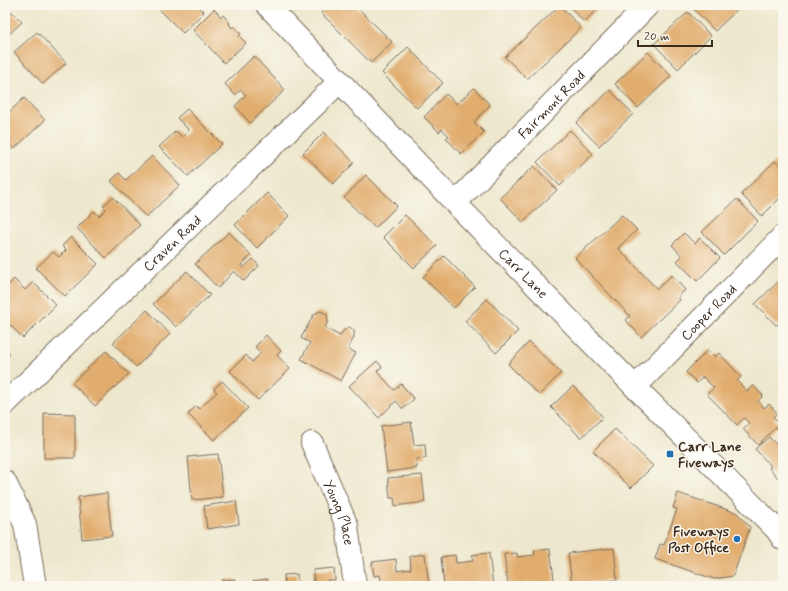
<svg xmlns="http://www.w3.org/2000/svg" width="788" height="591" viewBox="0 0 788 591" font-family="Mynerve,sans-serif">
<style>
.building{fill:#e1ad6e}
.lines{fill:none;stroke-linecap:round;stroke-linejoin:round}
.minor-casing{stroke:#796c5b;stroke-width:24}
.minor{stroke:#fff;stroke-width:22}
.poi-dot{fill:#1f6fb2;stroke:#fbf7ec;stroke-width:1.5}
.labels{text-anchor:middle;stroke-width:3;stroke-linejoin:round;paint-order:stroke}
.street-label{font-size:14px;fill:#3b2a1e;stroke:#fbf7ec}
.poi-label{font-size:14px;font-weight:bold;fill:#3b2a1e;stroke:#fbf7ec;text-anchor:start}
</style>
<rect width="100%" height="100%" fill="#fbf7ec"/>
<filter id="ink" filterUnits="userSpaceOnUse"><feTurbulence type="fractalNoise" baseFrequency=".025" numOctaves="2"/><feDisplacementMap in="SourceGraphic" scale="8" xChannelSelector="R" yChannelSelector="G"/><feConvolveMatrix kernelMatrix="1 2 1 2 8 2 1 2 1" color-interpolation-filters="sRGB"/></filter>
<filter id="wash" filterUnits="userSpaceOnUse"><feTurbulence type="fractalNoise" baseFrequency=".012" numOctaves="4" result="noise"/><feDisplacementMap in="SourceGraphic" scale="16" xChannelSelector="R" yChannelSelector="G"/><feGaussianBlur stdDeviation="0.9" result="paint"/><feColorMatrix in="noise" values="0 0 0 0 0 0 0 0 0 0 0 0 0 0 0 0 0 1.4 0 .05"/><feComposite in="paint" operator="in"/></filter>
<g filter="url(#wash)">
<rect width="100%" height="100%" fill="#ede8cd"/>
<g id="blocks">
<path class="building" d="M5,5L22,22L5,38Z
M155,5H197L204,12L183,33Z
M329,5H355L392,42L371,63L321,13Z
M560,5L581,28L527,79L505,57Z
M568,5H602L584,22Z
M694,5H742L715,31L692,7Z
M214,9L221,17L223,15L230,23L229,24L232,28L234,26L241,34L239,36L246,43L224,63L193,30Z
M688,12L711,36L678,69L654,44Z
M37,32L66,63L43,84L14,52Z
M408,47L443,83L417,108L382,73Z
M648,52L671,76L638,108L615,84Z
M254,56L285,90L250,123L235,106L246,95L241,90L235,95L225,84Z
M474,88L490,105L474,122L484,132L461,154L446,138L449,136L442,129L439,132L424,117L446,94L457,104Z
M610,90L633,114L599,146L576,123Z
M24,98L45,120L14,149L5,140V116Z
M187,109L222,144L188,176L159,147L176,131L182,137L189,130L177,118Z
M570,130L593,154L560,186L537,162Z
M324,132L354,163L333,184L303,153Z
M152,156L180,185L146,217L111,181L119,173L126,180Z
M775,161L783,169V195L762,216L741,194Z
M534,166L557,190L523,222L500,198Z
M366,175L397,206L375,228L344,198Z
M267,193L289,216L257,248L235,225Z
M113,197L140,225L106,258L77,228L94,211L99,216L106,209L103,206Z
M737,199L758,221L724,255L702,232Z
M405,215L437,246L414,268L383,237Z
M622,215L637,230L618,248L657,289L672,275L685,290L678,297L680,300L641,337L626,320L630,316L575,258Z
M229,232L251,256L241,265L243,268L253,259L259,266L244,281L234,271L218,288L195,264Z
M684,233L695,244L700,238L720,258L697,281L677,261L682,256L672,245Z
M71,237L98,264L65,296L36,268L53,252L59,257L66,250L62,246Z
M444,256L475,287L454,308L423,277Z
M187,271L210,295L176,327L153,304Z
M783,277V329L778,324L776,325L755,304Z
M14,279L25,290L33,282L56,305L23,338L5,320V292L8,290L6,288Z
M487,299L518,331L496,353L465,321Z
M147,310L170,334L136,367L113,343Z
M320,311L327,314L328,321L325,328L340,336L343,331L349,327L354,330V337L348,349L356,353L341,381L301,359L310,343L301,338L314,314Z
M266,335L281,351L277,355L290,369L258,400L230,371L246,355L252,362L261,353L255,347Z
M529,342L561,373L539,395L508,364Z
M5,348L10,354L5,359Z
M708,350L715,357L719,353L731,366L741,377L737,381L747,391L753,385L763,396L758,401L764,408L769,404L777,413L773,417L779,424L758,445L743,429L749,423L744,418L737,425L707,394L714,388L703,377L697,383L686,372Z
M106,351L129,374L95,406L72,383Z
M377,361L382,367L377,371L394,390L401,384L414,399L403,409L396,401L379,418L349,386Z
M222,381L248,408L214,440L188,414L196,406L199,409L217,392L214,389Z
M573,386L603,417L581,438L551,407Z
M44,413L75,414V458H44Z
M411,422L414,445L425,444L426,458L416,459L417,468L387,472L381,426Z
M615,429L653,466L631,488L593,451Z
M769,437L783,452V483L769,468L771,466L755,449Z
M218,454L223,497L192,500L188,457Z
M422,475L425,502L395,506L394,498H390L388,478Z
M107,493L112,536L82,539L78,497Z
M678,493L737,513L750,527L733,576L714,579L655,559L660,544L664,545L677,509L673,508Z
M236,501L239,524L207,529L204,506Z
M614,548L617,580L572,584L568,553Z
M550,549L555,586H508L504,554L517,553V557L535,555L534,551Z
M489,553L493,586H444L441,557L455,555L456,563L473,561L472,555Z
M425,554L429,586H382L380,575L374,576L372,562L396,559L397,571L403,570L411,569L410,556Z
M334,568L335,580H327L328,586H298V585L314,583L313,570Z
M297,574L298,586H285L284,575Z
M235,579L236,586H222V580Z
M267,579L268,586H253V581Z"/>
</g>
</g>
<g filter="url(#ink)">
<use href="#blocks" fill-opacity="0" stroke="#796c5b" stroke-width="1"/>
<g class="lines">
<g class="minor-casing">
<g id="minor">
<path id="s1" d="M267,5L455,203L635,387L776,529L783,539"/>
<path id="s2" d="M455,203L648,5"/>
<path id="s3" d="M635,387L783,236"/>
<path id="s4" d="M5,404L339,82"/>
<path id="s5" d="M312,443L347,526L355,586"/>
<path d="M5,482L25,524L35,586"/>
</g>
</g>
<use href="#minor" class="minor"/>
</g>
</g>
<g class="poi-dot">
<rect x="666" y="450" width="8" height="8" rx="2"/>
<circle cx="737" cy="539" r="4"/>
</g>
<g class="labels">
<g class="street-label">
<text dy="5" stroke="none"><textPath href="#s2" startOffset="138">Fairmont Road</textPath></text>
<text dy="5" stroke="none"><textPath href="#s4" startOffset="232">Craven Road</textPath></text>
<text dy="5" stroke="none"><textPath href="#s1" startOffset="371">Carr Lane</textPath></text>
<text dy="5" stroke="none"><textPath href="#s3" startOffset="105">Cooper Road</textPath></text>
<text dy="5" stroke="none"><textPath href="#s5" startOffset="75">Young Place</textPath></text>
</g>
<g class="poi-label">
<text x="678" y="451">Carr Lane<tspan x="678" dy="16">Fiveways</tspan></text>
<text x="729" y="536" text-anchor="end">Fiveways<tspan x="729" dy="16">Post Office</tspan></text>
</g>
</g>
<rect width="788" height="591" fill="none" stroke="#fbf7ec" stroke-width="20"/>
<path d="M638 40v6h74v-6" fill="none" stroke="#3b2a1e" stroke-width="2"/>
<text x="644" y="40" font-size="12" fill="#3b2a1e" stroke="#fbf7ec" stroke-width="3" paint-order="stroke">20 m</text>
</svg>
